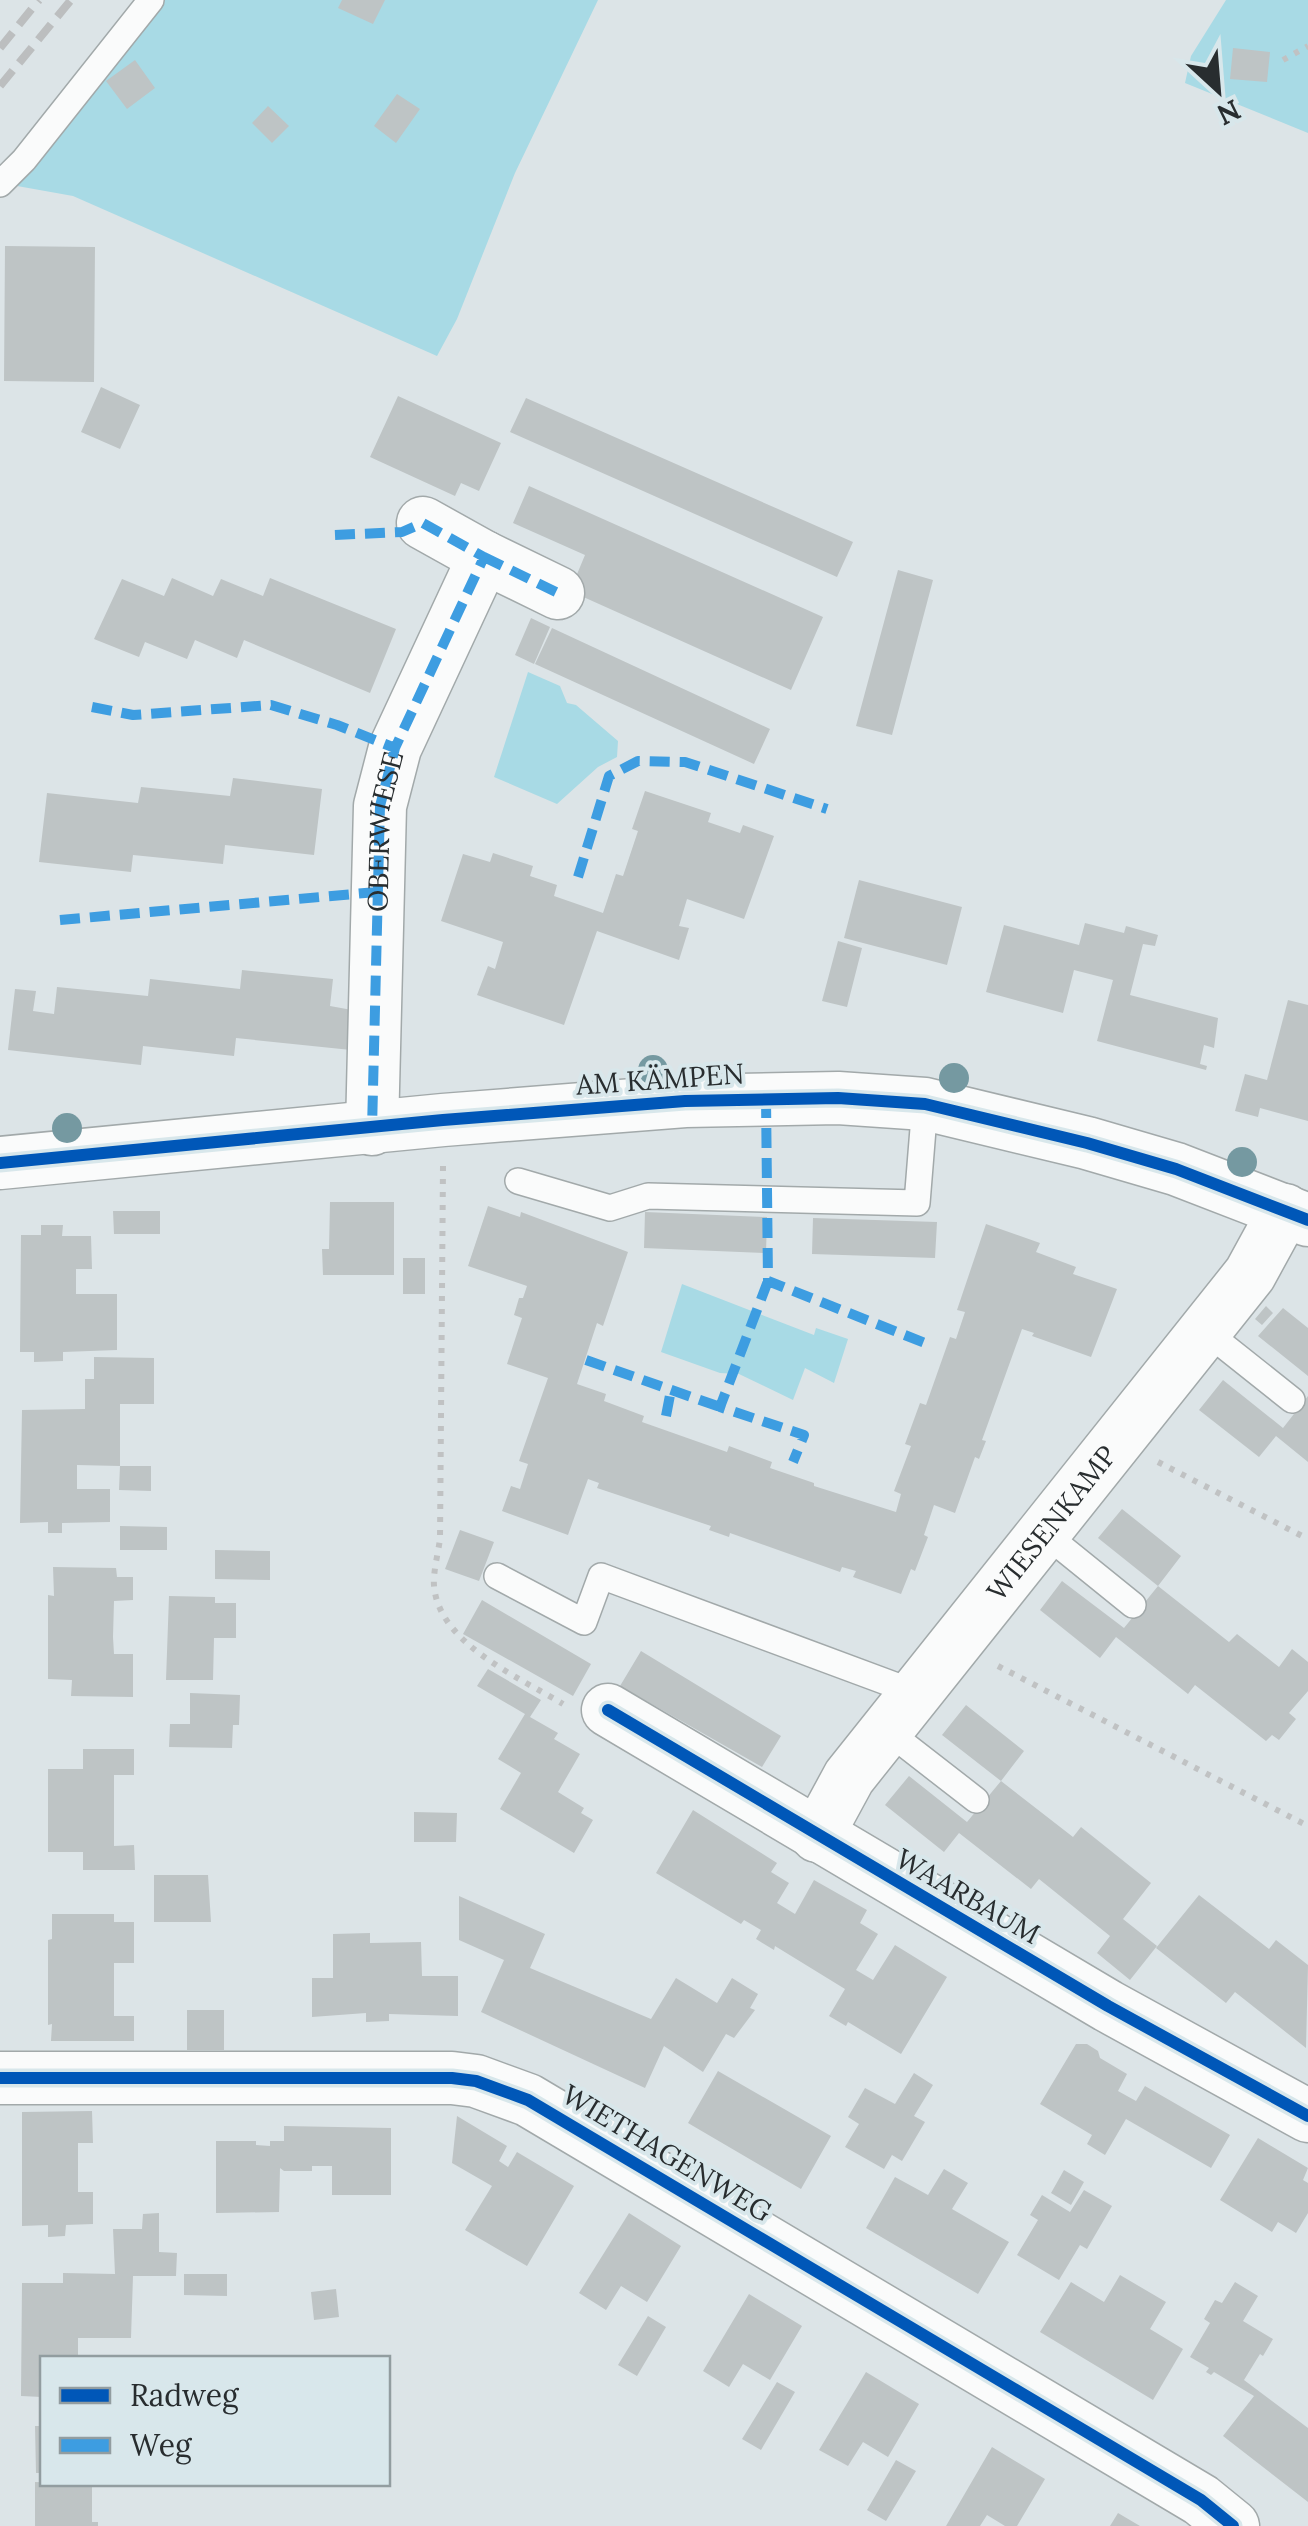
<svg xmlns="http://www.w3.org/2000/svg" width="1308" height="2526" viewBox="0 0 1308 2526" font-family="Lora,serif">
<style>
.green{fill:#a8dae5}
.building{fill:#bec4c5}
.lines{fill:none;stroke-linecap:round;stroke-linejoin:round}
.service-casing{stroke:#a2a9aa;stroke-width:28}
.minor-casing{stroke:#a2a9aa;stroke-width:55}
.path{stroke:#c0c2c3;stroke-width:6;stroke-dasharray:5 8;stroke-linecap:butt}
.service{stroke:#fafbfb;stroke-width:25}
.minor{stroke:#fafbfb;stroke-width:52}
.rail{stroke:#bcbebf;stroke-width:8;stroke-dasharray:20 10;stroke-linecap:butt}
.quiet{stroke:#3d9de1;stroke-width:10;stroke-dasharray:20 10;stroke-linecap:butt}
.cycleway-casing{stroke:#d8e7eb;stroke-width:19}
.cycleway{stroke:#0057b8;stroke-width:12}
.tree{fill:#7599a1}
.labels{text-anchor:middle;stroke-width:8;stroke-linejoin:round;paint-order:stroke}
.street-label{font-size:28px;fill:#282d2f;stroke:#d8e7eb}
</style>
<rect width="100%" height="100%" fill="#dce4e7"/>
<path class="green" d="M160,0H598L515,173L457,319L437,356L73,196L6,184Z
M1226,0H1308V133L1185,83L1191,56Z
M528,672L560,686L567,703L576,705L618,741L617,757L598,767L557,804L494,777Z
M682,1284L814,1335L816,1328L848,1339L834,1383L805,1368L793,1400L739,1374L720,1373L661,1352Z"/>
<path class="building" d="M342,0H385L373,24L338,8Z
M1233,48L1270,52L1267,82L1230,79Z
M135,60L155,88L127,109L106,81Z
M397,94L420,109L396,143L374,126Z
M268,106L289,126L272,143L252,123Z
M5,246L95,247L94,382L4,381Z
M101,387L140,405L120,449L81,432Z
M398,396L501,443L479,491L461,483L455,496L370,457Z
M526,398L853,542L837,577L510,432Z
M529,486L823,617L791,690L570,591L585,555L513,523Z
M898,570L933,580L892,735L856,726Z
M172,578L213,596L221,579L263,596L270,578L396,629L370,693L244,640L237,658L195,640L187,659L145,642L139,657L94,639L122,579L164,596Z
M531,618L550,627L534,664L515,655Z
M552,628L770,729L754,764L535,664Z
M233,778L322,789L314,855L225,845L223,864L133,855L131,872L39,862L47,793L138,803L141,787L230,796Z
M645,791L711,813L708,822L740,833L743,825L774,836L744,919L687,899L679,926L689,928L679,960L597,931L564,1025L477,995L488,966L495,969L503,942L441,921L463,854L490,862L493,853L533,866L530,876L557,885L554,896L603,913L616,874L623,876L638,831L632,829Z
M859,880L962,907L947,965L844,938Z
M1085,923L1124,933L1126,926L1158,935L1155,946L1143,944L1130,995L1218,1018L1214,1048L1204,1045L1200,1064L1207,1066L1206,1070L1097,1041L1113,980L1074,970L1063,1013L986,992L1004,925L1079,945Z
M838,941L862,948L847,1007L822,1001Z
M242,970L333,979L330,1006L352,1010L351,1050L236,1038L234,1056L143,1046L141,1065L8,1050L15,989L36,991L33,1011L54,1014L57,987L148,996L150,979L240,989Z
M1288,1000L1308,1005V1121L1260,1108L1258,1117L1235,1111L1245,1074L1267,1080Z
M330,1202H394V1275H323L322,1249H329Z
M488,1206L520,1217L521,1212L628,1252L603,1326L597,1323L577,1384L606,1394L604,1401L644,1416L642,1422L727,1452L729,1446L772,1462L770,1468L814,1483V1486L896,1512L901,1494L894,1491L911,1446L905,1444L920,1403L926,1405L950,1337L956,1339L965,1312L957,1310L986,1224L1040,1243L1036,1252L1076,1267L1073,1274L1117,1289L1091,1357L1032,1336L1034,1333L1022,1329L982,1440L986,1441L979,1459L975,1457L955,1513L934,1505L924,1535L928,1537L915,1571L911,1569L901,1594L853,1577L856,1571L842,1567L840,1572L730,1533L729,1537L709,1530L711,1526L597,1488L599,1483L588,1479L568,1535L502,1511L511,1486L520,1489L528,1464L519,1461L548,1378L507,1364L522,1318L514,1315L519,1298H523L527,1286L468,1266Z
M113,1211H160V1234H114Z
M645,1212L767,1217L766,1253L644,1248Z
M813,1218L937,1222L935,1258L812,1254Z
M41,1225H63L62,1236H91L92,1269H76V1294H117V1350L63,1352V1361L34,1362V1352H20L21,1235H41Z
M403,1258H425V1294H403Z
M1266,1306L1273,1313L1262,1325L1255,1319Z
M1283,1308L1308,1328V1376L1258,1336Z
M94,1357L154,1358V1404H120V1466L77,1465V1489H110V1522L62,1523V1533H48V1522L20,1523L22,1410L85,1409V1379H94Z
M1223,1380L1283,1428L1308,1396V1462L1276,1436L1259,1457L1199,1410Z
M120,1466H151V1491L119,1490Z
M1122,1509L1181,1556L1158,1586L1229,1642L1237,1634L1279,1667L1292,1649L1308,1662V1691L1289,1713L1296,1719L1279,1740L1272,1735L1266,1741L1195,1685L1188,1694L1116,1637L1100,1658L1040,1610L1062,1581L1124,1628L1158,1586L1098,1538Z
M120,1526L167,1527V1550H120Z
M460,1530L494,1542L479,1581L445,1569Z
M215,1550L270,1551V1580L215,1579Z
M53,1567L116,1568L117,1577H133V1600L114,1601L113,1637L114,1654H133V1697L71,1696L72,1680L48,1679V1595L54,1596Z
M169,1596L215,1597V1603H236V1638H214L213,1680H166Z
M482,1600L591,1664L573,1696L463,1634Z
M641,1651L781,1736L762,1767L620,1686Z
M488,1669L541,1700L530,1717L558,1733L554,1739L580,1754L558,1792L584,1808L581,1813L593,1820L574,1853L500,1809L521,1773L498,1759L525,1714L477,1686Z
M190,1693L240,1695L239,1725H233L232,1748L169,1747L170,1724H190Z
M966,1705L1024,1751L1001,1781L1073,1837L1081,1827L1151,1883L1123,1919L1157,1946L1130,1980L1097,1953L1110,1936L1039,1879L1031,1889L959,1833L944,1852L885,1805L909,1776L967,1822L1001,1781L942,1735Z
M83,1749H134V1775H114V1846L134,1845L135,1870H83V1852H48V1769H83Z
M693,1810L777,1863L771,1872L789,1883L777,1903L795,1914L814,1880L867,1910L860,1923L878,1934L856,1970L873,1980L895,1945L947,1977L901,2054L848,2022L846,2026L829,2016L845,1989L775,1946L774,1950L756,1939L761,1930L744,1920L741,1924L656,1873Z
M414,1812L457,1813L456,1842H414Z
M154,1875H208L211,1922H154Z
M1199,1895L1269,1949L1276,1940L1308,1965L1306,2048L1235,1992L1226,2003L1156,1948Z
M459,1896L545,1934L530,1968L651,2019L676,1978L717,2003L732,1978L758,1994L750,2008L755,2010L734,2038L726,2034L703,2072L664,2046L645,2088L481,2012L504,1960L459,1940Z
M52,1914H114V1922H134V1963H114V2016H134V2041H51L52,2024L48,2025V1940L52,1939Z
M370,1933V1943L421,1942L422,1976H458V2016L389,2014V2021L366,2022V2013L312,2017V1978H333V1934Z
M187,2010H224V2050H187Z
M1076,2044H1087L1098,2051L1100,2058L1127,2074L1118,2091L1136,2101L1145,2086L1230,2135L1211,2168L1126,2119L1105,2155L1087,2144L1092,2135L1040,2104Z
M718,2071L831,2136L801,2189L688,2123Z
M914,2073L933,2085L914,2116L925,2122L902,2161L892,2155L884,2169L845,2147L859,2124L848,2117L865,2088L895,2104Z
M92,2111L93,2143H78V2192H93V2224L66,2225L65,2236L48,2237V2225L22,2226V2112Z
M457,2116L507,2146L499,2161L508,2167L517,2152L574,2186L527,2266L465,2230L492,2186L452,2163Z
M284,2126L391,2128V2195H332V2166H312V2171H284L280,2168L279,2212L216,2213V2141H256V2145L270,2146V2141H284Z
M1258,2138L1308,2168L1303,2180L1308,2183V2213L1296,2233L1278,2222L1272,2232L1220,2200Z
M944,2169L968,2183L952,2209L1009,2242L978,2294L866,2228L895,2177L928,2195Z
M1064,2170L1084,2182L1071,2205L1051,2193Z
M1084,2190L1112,2206L1087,2249L1080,2245L1059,2280L1017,2255L1038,2220L1030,2215L1042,2195L1070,2212Z
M159,2213V2252L177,2253L176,2276H133L131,2338H78V2358H42V2397L21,2396L22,2283H63V2273L115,2274L113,2229H142L143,2214Z
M629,2213L681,2246L647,2302L621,2286L606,2310L579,2293Z
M184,2274H227V2296L184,2295Z
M1120,2275L1166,2302L1150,2329L1183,2349L1153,2400L1040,2332L1071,2282L1104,2302Z
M1235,2282L1258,2296L1243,2321L1273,2339L1263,2356L1260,2354L1244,2380L1308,2428V2502L1223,2436L1254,2396L1214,2372L1211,2375L1206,2372L1209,2368L1190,2357L1210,2323L1204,2319L1215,2300L1222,2303Z
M336,2289L339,2317L314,2320L311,2292Z
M749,2294L802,2326L770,2380L743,2364L729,2387L703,2371Z
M648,2316L666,2327L637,2376L618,2365Z
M866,2372L919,2404L888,2457L863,2442L848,2466L819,2450Z
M777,2382L795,2392L761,2450L742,2439Z
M35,2426H42V2473H36Z
M992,2447L1045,2479L1017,2526H1005L987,2515L980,2526H946Z
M896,2460L916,2471L886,2521L867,2510Z
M35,2482L92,2484V2522H98V2526H35Z
M1118,2513L1140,2526H1110Z"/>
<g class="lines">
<g class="service-casing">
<path id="service" d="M0,184L24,160L151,0
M518,1181L610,1208L648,1196L917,1203L925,1104
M1204,1330L1292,1400
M1044,1533L1133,1605
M497,1576L584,1622L601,1576L916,1693
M886,1730L976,1800"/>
</g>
<g class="minor-casing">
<g id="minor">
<path d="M484,557L558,593"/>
<path id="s1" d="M372,1129L380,806L395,748L484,557L423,523"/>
<path d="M0,1163L443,1120L685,1101L838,1098L925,1104L1087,1143L1176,1169L1308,1220"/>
<path d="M608,1710L1108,2006L1308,2116"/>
<path id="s2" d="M817,1836L849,1777L1250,1274L1285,1210"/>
<path d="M0,2078H452L476,2081L528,2100L1201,2500L1233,2526"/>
</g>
</g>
<path class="path" d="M1283,60L1308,46
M443,1166L440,1539C438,1554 433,1572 434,1586C439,1644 519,1677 563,1704
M1158,1462L1308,1539
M998,1666L1308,1826"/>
<use href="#service" class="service"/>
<use href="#minor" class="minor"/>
<path class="rail" d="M0,48L39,0
M0,86L71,0"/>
<path class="quiet" d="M335,535L402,532L423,523L484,557L395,748L380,806L372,1129
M484,557L558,593
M92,707L133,715L271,705L337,725L395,748
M578,877L609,776L638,761L685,762L827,809
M60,920L377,892
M766,1098L768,1281L930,1345
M768,1281L720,1407L804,1435L793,1462
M586,1360L720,1407
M666,1416L671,1390"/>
<g class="cycleway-casing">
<path id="cycleway" d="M0,1163L443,1120L685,1101L838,1098L925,1104L1087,1143L1176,1169L1308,1220
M608,1710L1108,2006L1308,2116
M0,2078H452L476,2081L528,2100L1201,2500L1233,2526"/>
</g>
<use href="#cycleway" class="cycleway"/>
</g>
<g class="tree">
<circle cx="653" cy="1070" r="15"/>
<circle cx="954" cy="1078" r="15"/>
<circle cx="67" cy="1128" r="15"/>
<circle cx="1242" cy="1162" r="15"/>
</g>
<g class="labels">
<g class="street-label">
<text dy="10" stroke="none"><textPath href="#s1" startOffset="298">OBERWIESE</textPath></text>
<text transform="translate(660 1079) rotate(-4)" y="10">AM KÄMPEN</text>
<text dy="10" stroke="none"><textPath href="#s2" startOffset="392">WIESENKAMP</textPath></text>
<text transform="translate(968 1896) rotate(30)" y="10">WAARBAUM</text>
<text transform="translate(667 2153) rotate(31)" y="10">WIETHAGENWEG</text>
</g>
</g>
<rect x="40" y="2356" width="350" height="130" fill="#d8e7eb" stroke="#929da0" stroke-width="2.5"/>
<rect x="60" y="2388" width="50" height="15" fill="#0057b8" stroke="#929da0" stroke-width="2.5"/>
<text x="130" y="2406" font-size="30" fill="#282d2f">Radweg</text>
<rect x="60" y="2438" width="50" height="15" fill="#3d9de1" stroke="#929da0" stroke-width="2.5"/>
<text x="130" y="2456" font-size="30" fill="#282d2f">Weg</text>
<g transform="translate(1218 90) rotate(154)" stroke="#d8e7eb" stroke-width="8" paint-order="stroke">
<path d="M0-8L18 38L0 25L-18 38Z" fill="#282d2f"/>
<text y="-15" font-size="28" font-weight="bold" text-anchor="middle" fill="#282d2f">N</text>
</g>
</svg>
